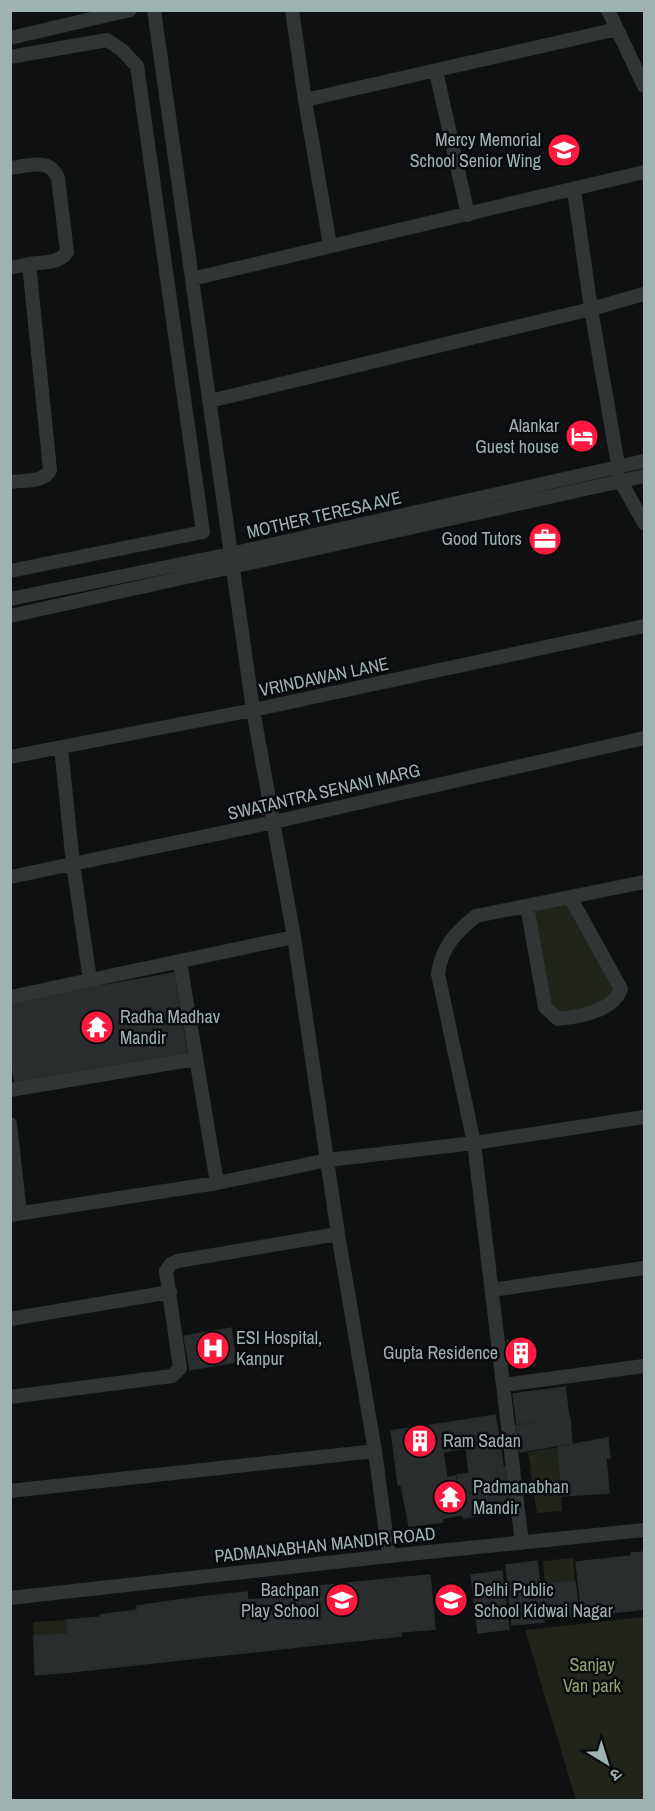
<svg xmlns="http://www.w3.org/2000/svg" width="655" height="1811" viewBox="0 0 655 1811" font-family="'Archivo Narrow','Noto Sans Devanagari',sans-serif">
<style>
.green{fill:#20241b}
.building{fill:#292d2d;stroke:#292c2d;stroke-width:1.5}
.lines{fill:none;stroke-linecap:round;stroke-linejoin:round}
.minor{stroke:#303636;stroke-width:14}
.labels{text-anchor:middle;stroke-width:5;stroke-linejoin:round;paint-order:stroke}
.poi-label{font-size:18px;fill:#9eb3b1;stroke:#0a0b0c;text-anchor:end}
.street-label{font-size:18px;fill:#9eb3b1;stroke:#0a0b0c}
.park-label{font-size:18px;fill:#96a173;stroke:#0a0b0c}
</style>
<rect width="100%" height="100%" fill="#0f1011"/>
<path class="green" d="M569,899L618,995L578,1014L562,1016L546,1005L530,907Z
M558,1447L562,1511L537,1513L528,1452Z
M573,1558L575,1581L545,1584L543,1561Z
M644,1617V1800H576L525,1630Z
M67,1620V1634L34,1636L33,1622Z"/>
<path class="building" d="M174,973L187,1053L15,1083L10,1058V1002Z
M231,1328L236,1362L190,1370L184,1336Z
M531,1338L535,1365L512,1368L507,1341Z
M565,1387L569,1417L517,1424L513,1394Z
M495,1415L500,1442L449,1451L445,1423Z
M570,1418L572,1443L520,1452L516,1426Z
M445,1423L449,1451L395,1459L391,1431Z
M608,1438L610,1458H606L609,1493L562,1496L558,1447Z
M500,1442L503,1467L469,1472L466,1448Z
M443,1452L447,1478L398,1485L395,1459Z
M505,1467L511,1511L464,1518L462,1515L457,1475Z
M455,1476L462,1515L444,1518L438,1479Z
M438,1479L443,1522L428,1524L423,1481Z
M423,1481L428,1524L409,1526L401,1484Z
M644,1552V1609L636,1610L631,1553Z
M630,1556L636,1610L582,1616L576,1562Z
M537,1561L544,1622L512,1625L506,1565Z
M502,1571L509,1629L478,1633L471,1575Z
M430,1575L435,1629L401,1632L397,1578Z
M397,1578L401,1636L364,1640L358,1582Z
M575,1581L579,1615L545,1619L541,1585Z
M358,1582L364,1640L324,1644L319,1586Z
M247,1592L253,1652L215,1656L209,1596Z
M320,1594L324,1644L289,1648L285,1597Z
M209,1596L215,1656L179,1660L171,1601Z
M285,1597L289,1648L253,1652L248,1600Z
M171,1601L179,1660L144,1664L137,1606Z
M137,1610L144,1664L107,1668L100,1615Z
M101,1617L107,1668L71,1672L67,1620Z
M67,1634L71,1672L35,1675L34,1636Z"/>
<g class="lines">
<path class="minor" d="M154,10L253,710L294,937L338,1234L375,1451L389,1556
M292,10L305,100
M608,10L644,86
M10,38L130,10
M10,57L107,40L122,50L137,66L203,532L10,571
M436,71L468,215
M10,168C29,166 50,157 58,178L67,252C59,264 42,262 29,264
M330,245L305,100L617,29
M10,268L29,264L50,470C44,483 23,480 10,482
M192,279L644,172
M644,294L591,309L621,482L644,523
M210,401L591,309L574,190
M10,599L230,554L644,461
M10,616L644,476
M61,747L73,864L90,980
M10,757L253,710L644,626
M10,877L274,822L644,738
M527,906L545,1007L558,1019C579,1017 613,1011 621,989L570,897
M180,962L217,1183
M10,997L294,937
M10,1090L196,1059
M10,1124L20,1213
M10,1215L217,1183L328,1160L474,1143L644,1117
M492,1290L644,1268
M10,1319L170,1292
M503,1385L644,1366
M10,1397L172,1376L180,1368L166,1271L171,1264L178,1261L338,1234
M10,1491L375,1451
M522,1543L474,1143L438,974C441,948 456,932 476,916L644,882
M10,1598L389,1556L644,1530"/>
</g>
<defs>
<g id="school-disc" transform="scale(1.725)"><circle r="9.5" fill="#ff193e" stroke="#0a0b0c"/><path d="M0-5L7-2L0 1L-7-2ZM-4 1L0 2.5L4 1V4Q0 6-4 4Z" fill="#fff"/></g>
<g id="hotel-disc" transform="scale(1.725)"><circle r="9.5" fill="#ff193e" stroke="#0a0b0c"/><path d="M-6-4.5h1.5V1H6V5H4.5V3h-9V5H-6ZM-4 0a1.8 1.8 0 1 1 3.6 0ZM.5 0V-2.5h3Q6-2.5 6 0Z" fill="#fff"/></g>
<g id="office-disc" transform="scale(1.725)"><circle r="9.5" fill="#ff193e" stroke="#0a0b0c"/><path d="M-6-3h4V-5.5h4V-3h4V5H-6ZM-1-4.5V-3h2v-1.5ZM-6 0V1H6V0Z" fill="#fff"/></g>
<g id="temple-disc" transform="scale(1.725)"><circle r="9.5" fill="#ff193e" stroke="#0a0b0c"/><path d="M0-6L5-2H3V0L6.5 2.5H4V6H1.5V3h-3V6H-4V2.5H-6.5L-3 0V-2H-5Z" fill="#fff"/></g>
<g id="hospital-disc" transform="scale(1.725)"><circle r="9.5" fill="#ff193e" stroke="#0a0b0c"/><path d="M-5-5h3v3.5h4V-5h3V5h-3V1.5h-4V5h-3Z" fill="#fff"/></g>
<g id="building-disc" transform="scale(1.725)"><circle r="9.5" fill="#ff193e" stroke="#0a0b0c"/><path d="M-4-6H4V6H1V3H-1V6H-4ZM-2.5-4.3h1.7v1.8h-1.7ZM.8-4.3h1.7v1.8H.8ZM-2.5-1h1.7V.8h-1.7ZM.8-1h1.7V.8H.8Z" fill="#fff"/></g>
</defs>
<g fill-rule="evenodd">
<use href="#school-disc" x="564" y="150"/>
<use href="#hotel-disc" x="582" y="436"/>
<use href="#office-disc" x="545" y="539"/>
<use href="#temple-disc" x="97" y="1027"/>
<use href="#hospital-disc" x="213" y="1348"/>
<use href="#building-disc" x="521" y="1353"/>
<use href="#building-disc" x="420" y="1441"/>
<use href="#temple-disc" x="450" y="1497"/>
<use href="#school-disc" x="342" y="1600"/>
<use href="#school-disc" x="451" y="1600"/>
</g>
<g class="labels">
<g class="poi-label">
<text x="541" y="146">Mercy Memorial<tspan x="541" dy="21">School Senior Wing</tspan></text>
<text x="559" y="432">Alankar<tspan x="559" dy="21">Guest house</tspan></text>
<text x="522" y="545">Good Tutors</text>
<text x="120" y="1023" text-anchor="start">Radha Madhav<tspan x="120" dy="21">Mandir</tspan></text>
<text x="236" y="1344" text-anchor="start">ESI Hospital,<tspan x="236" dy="21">Kanpur</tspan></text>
<text x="498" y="1359">Gupta Residence</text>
<text x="443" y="1447" text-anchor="start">Ram Sadan</text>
<text x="473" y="1493" text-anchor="start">Padmanabhan<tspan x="473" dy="21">Mandir</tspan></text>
<text x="319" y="1596">Bachpan<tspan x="319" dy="21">Play School</tspan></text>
<text x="474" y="1596" text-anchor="start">Delhi Public<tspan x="474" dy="21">School Kidwai Nagar</tspan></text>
</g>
<g class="street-label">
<text transform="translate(324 515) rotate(-13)" y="6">MOTHER TERESA AVE</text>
<text transform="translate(324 677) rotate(-12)" y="6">VRINDAWAN LANE</text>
<text transform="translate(324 792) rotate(-13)" y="6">SWATANTRA SENANI MARG</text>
<text transform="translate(325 1545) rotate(-6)" y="6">PADMANABHAN MANDIR ROAD</text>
</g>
<g class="park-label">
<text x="592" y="1671">Sanjay<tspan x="592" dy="21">Van park</tspan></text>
</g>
</g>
<rect width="655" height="1811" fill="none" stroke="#9eb3b1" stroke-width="24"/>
<g transform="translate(607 1763) rotate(142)" stroke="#0a0b0c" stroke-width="4.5" paint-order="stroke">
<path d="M0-4.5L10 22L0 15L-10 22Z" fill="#9eb3b1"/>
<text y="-9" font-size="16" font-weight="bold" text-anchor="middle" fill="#9eb3b1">उ</text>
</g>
</svg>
